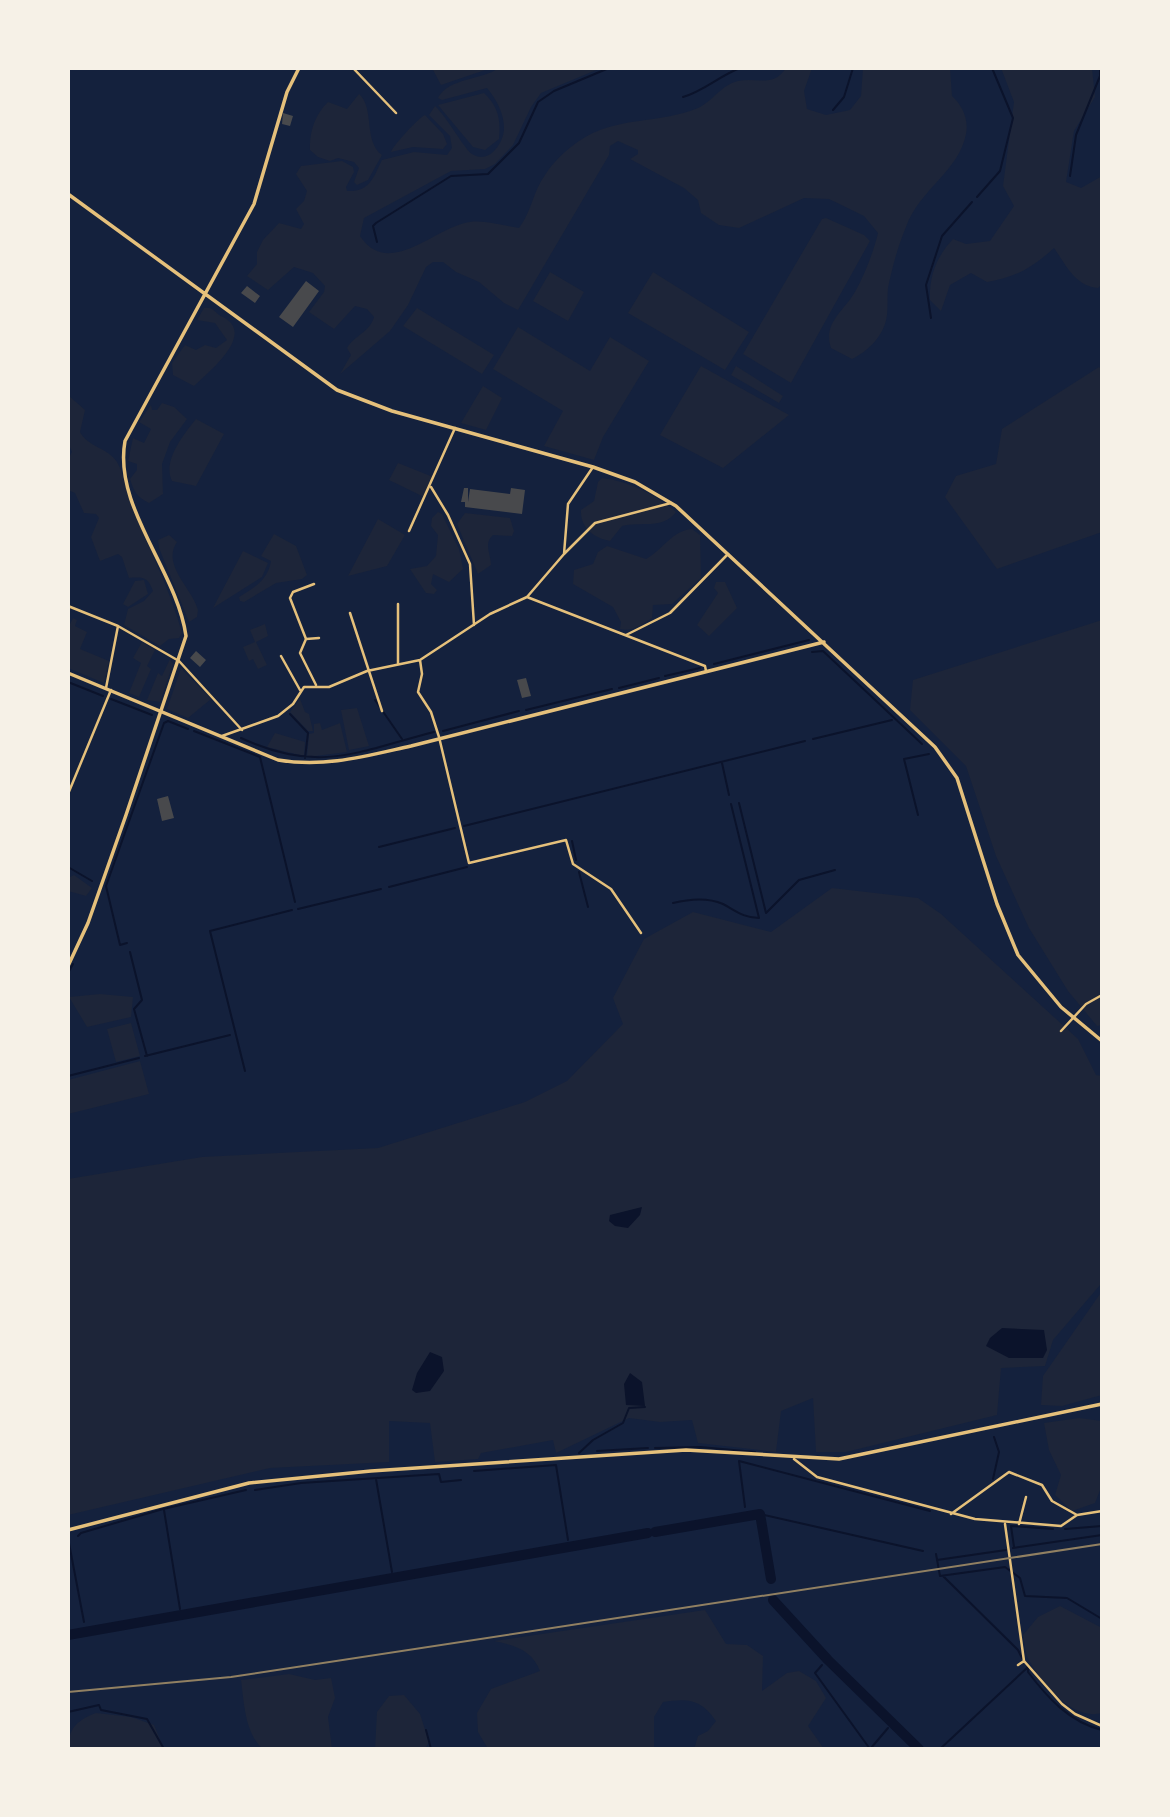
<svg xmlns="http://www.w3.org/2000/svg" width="1170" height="1817" viewBox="0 0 1170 1817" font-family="'Work Sans',sans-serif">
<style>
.green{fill:#1d2539}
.water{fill:#0b132b}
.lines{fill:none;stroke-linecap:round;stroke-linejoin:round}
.stream{stroke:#0b132b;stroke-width:2}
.river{stroke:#0b132b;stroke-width:10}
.building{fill:#48494c}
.minor{stroke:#e5c07b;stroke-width:2.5}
.tertiary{stroke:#e5c07b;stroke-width:3.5}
.secondary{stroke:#e5c07b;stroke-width:3.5}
.rail{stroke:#918062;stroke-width:2}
</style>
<rect width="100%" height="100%" fill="#14213d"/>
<path class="green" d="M432,68H491L441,85Z
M499,68H601L541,93L531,107L513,145L495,164L485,169L451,171L364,218L360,236C389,280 436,226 470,222C485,220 504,226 519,228C532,211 533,191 545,175C553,162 566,150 579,141C615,116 660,124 698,108C712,102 721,85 738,81C757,77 773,88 786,68H812L804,91L807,109L826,115L850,110L861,96L863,68H950L952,96C962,105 969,119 966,134C959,171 919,190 906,227C898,246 892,268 888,288C887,297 888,306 887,315C885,334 869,351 852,359L831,348C822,322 846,310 856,290C865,274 874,250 878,233L864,216L829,199L804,198L739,228L719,225L701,213L698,200L684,188L630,159L638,154V150L618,141L610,146L609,155L518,310L504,303L479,282L456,272L443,262H433L426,267L408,305L390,331L340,374L351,355L347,348C355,335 370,332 374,317L367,309L355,306L334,329L309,312L324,292L325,286L313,273L294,267L268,290L247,276L257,264V252L263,240L279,223L301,229L304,224L296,209L304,201L307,191L296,174L301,166L342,161L353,167L354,172L346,187L347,191C370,192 373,178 382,160L414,152L447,155L452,148L450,136L429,115L435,106C447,117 465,150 472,154C489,165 504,143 504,128C504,113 496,99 487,88L442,100L438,98C448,78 482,80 499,68Z
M1001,68H1092L1095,97L1074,131L1066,182L1081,188L1102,176V284L1098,288C1075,286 1066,265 1054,248C1032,268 1016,277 987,282L971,273L950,285L941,311L930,300C929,277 936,257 953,239L966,244L990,241L1014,206L1003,186L1014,102Z
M484,93C498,106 501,119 499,139L485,150L473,147L438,105Z
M359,94C375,108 363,141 382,155L368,180L357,185L354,182L359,168L354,162L338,158L330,161L318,157L310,150C309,133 315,114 328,102L347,109Z
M425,115L443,134L447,144L443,149L413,147L391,152C393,146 418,118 425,115Z
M826,218L864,235L870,241L791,383L743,354L822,219Z
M550,272L584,292L568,321L533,301Z
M653,272L749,332L725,370L628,313Z
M204,308C214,306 214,313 223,317C256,334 210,371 194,386L173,375L172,363L185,345L196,350L205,345L216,348L227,340L215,323L197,320Z
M417,308L494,355L482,374L403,326Z
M518,327L590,371L610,337L649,361L603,437L594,460L544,446L563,411L493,369Z
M701,366L789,415L723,468L660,435Z
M736,366L783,396L779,403L731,375Z
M1099,367L1102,370V532L997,569L945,497L956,476L996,464L1002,429Z
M483,386L502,398L486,430L461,423Z
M68,395L85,410L80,432C88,447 108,448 117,462C124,474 127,493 132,507C149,549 170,589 182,633L179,638L169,639L160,646L124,625L128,609L144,601L153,591C148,577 143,577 129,578L122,557L118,554L100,561L91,537L99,518L96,514L84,513L75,493L68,490V459L72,452L68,443Z
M162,403L174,407L187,419L170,442L162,464L163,494L149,503C137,497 134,492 130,479L137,470V464L128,461L133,438L144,443L151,429L139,422L151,405L152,410H157Z
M196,419L224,434L196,486L172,481C162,461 184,434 196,419Z
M398,463L433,477L424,497L389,480Z
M602,478C629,481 656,495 676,512C663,530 640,521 622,526L610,541C594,538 580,528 581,510L594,501L598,482Z
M438,512L442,514L459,549L463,569L449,582L433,574L431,584L437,590L434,594L426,593L410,569L427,566L436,556L438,535L431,526L432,518Z
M465,513L510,518L514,531L512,536L493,535C483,544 491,554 491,565L478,574L457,524Z
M378,519L405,535L387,566L348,576Z
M692,529L700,535L701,578L672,604L653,605L652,618C642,625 631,632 620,629L621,622L613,607L573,584L574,570L593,564L598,552L607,546L646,559C663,550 671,531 692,529Z
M274,534L296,546L307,575L302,579L276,583L244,602L240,601L239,597C254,588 268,580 271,561L261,556Z
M169,535L177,542C161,565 193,589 198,610L197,617L189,622L159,548L158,540Z
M243,551L268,563L262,577L213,608Z
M144,580L148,594L128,607L123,604L135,581Z
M716,582H725L737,608L709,636L697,625L718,593L714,588Z
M73,618L77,620L75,626L87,632L80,649L109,661L104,683L68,668V628Z
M1102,620V1025L1097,1026L1068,991L1029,928L996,856L966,766L910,710L913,680Z
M265,624L268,636L256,642L267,665L258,669L253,659L249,661L243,647L255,642L250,630Z
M142,642L155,650L147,666L151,669L139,697L129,693L141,663L133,658Z
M170,659L173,664L160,702L147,700L158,673L162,676Z
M181,668L211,699L188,718L167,709Z
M300,699L305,712L309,714L313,731H308L290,712Z
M357,708L369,746L349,750L341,710Z
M320,723L322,730L340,723L347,752L307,757L309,734L314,733V724Z
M275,733L305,742L304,756L267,747Z
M74,875L92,888L86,896L68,891V878Z
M832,888L918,898L941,914L1078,1039L1096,1075L1102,1076L1100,1285L1053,1340L1045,1366L1001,1368L997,1415L846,1452H816L813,1398L781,1411L776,1452L698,1443L692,1420L660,1422L629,1418L556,1453L553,1440L481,1453L478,1459L435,1462L430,1423L389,1421V1462L270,1468L68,1515V1179L202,1157L378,1148L525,1102L567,1081L623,1024L613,998L644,939L693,912L771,932Z
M100,994L133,997L131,1017L87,1027L69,997Z
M131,1023L140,1056L116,1062L107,1029Z
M140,1061L149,1094L68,1114V1080Z
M1102,1291V1395L1062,1406L1041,1405L1043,1376Z
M1079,1418L1102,1421V1485L1095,1503L1072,1511L1055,1495L1061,1475L1049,1450L1044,1423Z
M1060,1606L1102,1628V1713C1073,1721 1043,1685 1030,1662C1025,1655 1025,1644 1023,1635L1038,1617Z
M705,1610L726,1644L747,1645L763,1656L762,1691L787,1673L799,1671L816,1681L826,1698L808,1726L824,1749H694L698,1736L708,1731L716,1721C701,1699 688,1698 663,1702L654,1717V1749H488L478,1732L477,1713L491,1689L540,1671C532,1650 514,1645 494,1641Z
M289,1674L315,1680L331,1678L335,1698L328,1717L332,1749H263C245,1734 244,1702 241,1680Z
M404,1695L420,1714L429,1742L425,1749H375L377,1712L389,1696Z
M96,1713L131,1717L154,1725L164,1749H68C68,1729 77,1720 96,1713Z"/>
<path class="water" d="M642,1207L640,1215L628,1228L615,1226L609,1221L610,1215Z
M1002,1328L1044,1330L1047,1350L1043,1358H1009L986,1346L990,1338Z
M430,1352L442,1357L444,1371L430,1391L416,1393L412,1390L417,1373Z
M630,1373L642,1382L645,1406L626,1405L624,1384Z"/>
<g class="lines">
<path class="stream" d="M683,97C704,91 719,76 740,68
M833,110L844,97L853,68
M1070,176L1076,135L1100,76V68
M977,197L1000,171L1013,118L992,68
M377,242L373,226L376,223L451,176L488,174L519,143L538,102L554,91L609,68
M931,318L926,285L942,236L972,202
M812,652L823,651L922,744
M714,664L809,640
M665,676L700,668
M68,682L103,696
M619,688L659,678
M111,699L152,715
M375,700L402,739
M526,710L612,689
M290,714L308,733L305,758
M194,731L260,757L295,902
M443,731L519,711
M241,738C319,774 356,752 434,732
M813,739L892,720
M722,763L729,795
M739,803L766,913L799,880L835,870
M68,807H69
M918,815L904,759L929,754
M464,826L805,741
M572,841L576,860
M379,847L455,828
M68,867L92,881
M579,872L588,907
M389,887L467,867
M673,903C689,899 707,897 723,904C736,911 744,918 759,918L731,804
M298,909L381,889
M127,943L120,945L106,886L164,723L168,721L188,729
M130,952L142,1000L134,1009L147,1056
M68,973L73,964
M145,1056L230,1035
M245,1071L210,931L292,910
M68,1076L139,1058
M655,1448L700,1447L755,1452
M597,1451L648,1448
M579,1453L593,1440L623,1423L629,1408L645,1407
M474,1471L556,1465L568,1540
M376,1479L392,1572
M993,1479L999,1452L994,1437
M255,1490L301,1483L439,1474L441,1482L461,1480
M745,1507L739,1461L930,1511
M164,1510L180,1609
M760,1514L923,1551
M1065,1529L1102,1526
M78,1536L81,1533L163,1509L246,1490
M68,1538L84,1622
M1014,1547L1011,1526L1053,1529
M1013,1548L1102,1535
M936,1554L940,1576L1005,1567L1020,1578L1025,1596L1067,1598L1102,1619
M937,1560L1006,1550
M943,1576L1018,1650L1022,1658
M822,1665L815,1673L870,1749
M68,1712L99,1705L101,1710L147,1719L164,1749
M426,1730L431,1749
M871,1748L888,1728
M940,1749L1028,1667V1672C1047,1697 1069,1722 1102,1730"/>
<path class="river" d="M655,1532L760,1514L771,1579
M773,1600L828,1660L919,1749
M68,1635L648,1533"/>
</g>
<path class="building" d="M283,113L293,116L290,126L282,124Z
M306,281L319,291L293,327L279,317Z
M247,286L260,296L255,303L241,293Z
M464,488H468V502L470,489L510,494L511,488L525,490L522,514L465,507V502H461Z
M196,651L206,660L200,667L190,658Z
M526,678L531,696L522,698L517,680Z
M168,796L174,818L162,821L157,799Z"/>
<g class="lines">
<path class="minor" d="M353,68L396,113
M431,487L448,515L470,564L474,625
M409,531L455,428
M564,554L595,523L671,503
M527,597L697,663L705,666L706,671
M68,606L118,626L179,661L242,730
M350,613L382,711
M626,635L670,613L728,554
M306,639L290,598L293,592L314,584
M281,656L300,690
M420,660L422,674L418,692L431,712L439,737L469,863L566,840L573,864L611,889L641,933
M398,663V604
M316,685L300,653L306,639L319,638
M106,688L118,626
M222,736L278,716L293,704L304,687H329L367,671L420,660L490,614L527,597L564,554L568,504L593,467
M68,794L111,690
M1061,1031L1086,1004L1102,995
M794,1459L817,1477L975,1519L1061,1526L1077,1515L1102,1511
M951,1514L1009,1472L1042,1485L1052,1501L1077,1515
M1005,1524L1024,1661L1062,1704L1075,1714L1102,1726
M1019,1524L1026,1497
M1018,1665L1024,1661"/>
<path class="tertiary" d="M68,194L337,390L392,411L593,467L635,482L676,506L935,747L957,778L997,904L1018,955L1061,1007L1102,1041
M68,673L278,760C325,768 366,756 411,746L824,642
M68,966L88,923L126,815L186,636C177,571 113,507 125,441L254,204L287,92L299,68"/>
<path class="secondary" d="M68,1530L249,1483L371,1471L686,1450L839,1459L1102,1404"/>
<path class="rail" d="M68,1692L231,1677L1102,1544"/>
</g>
<rect width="1170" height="1817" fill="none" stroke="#f6f1e7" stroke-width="140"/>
</svg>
